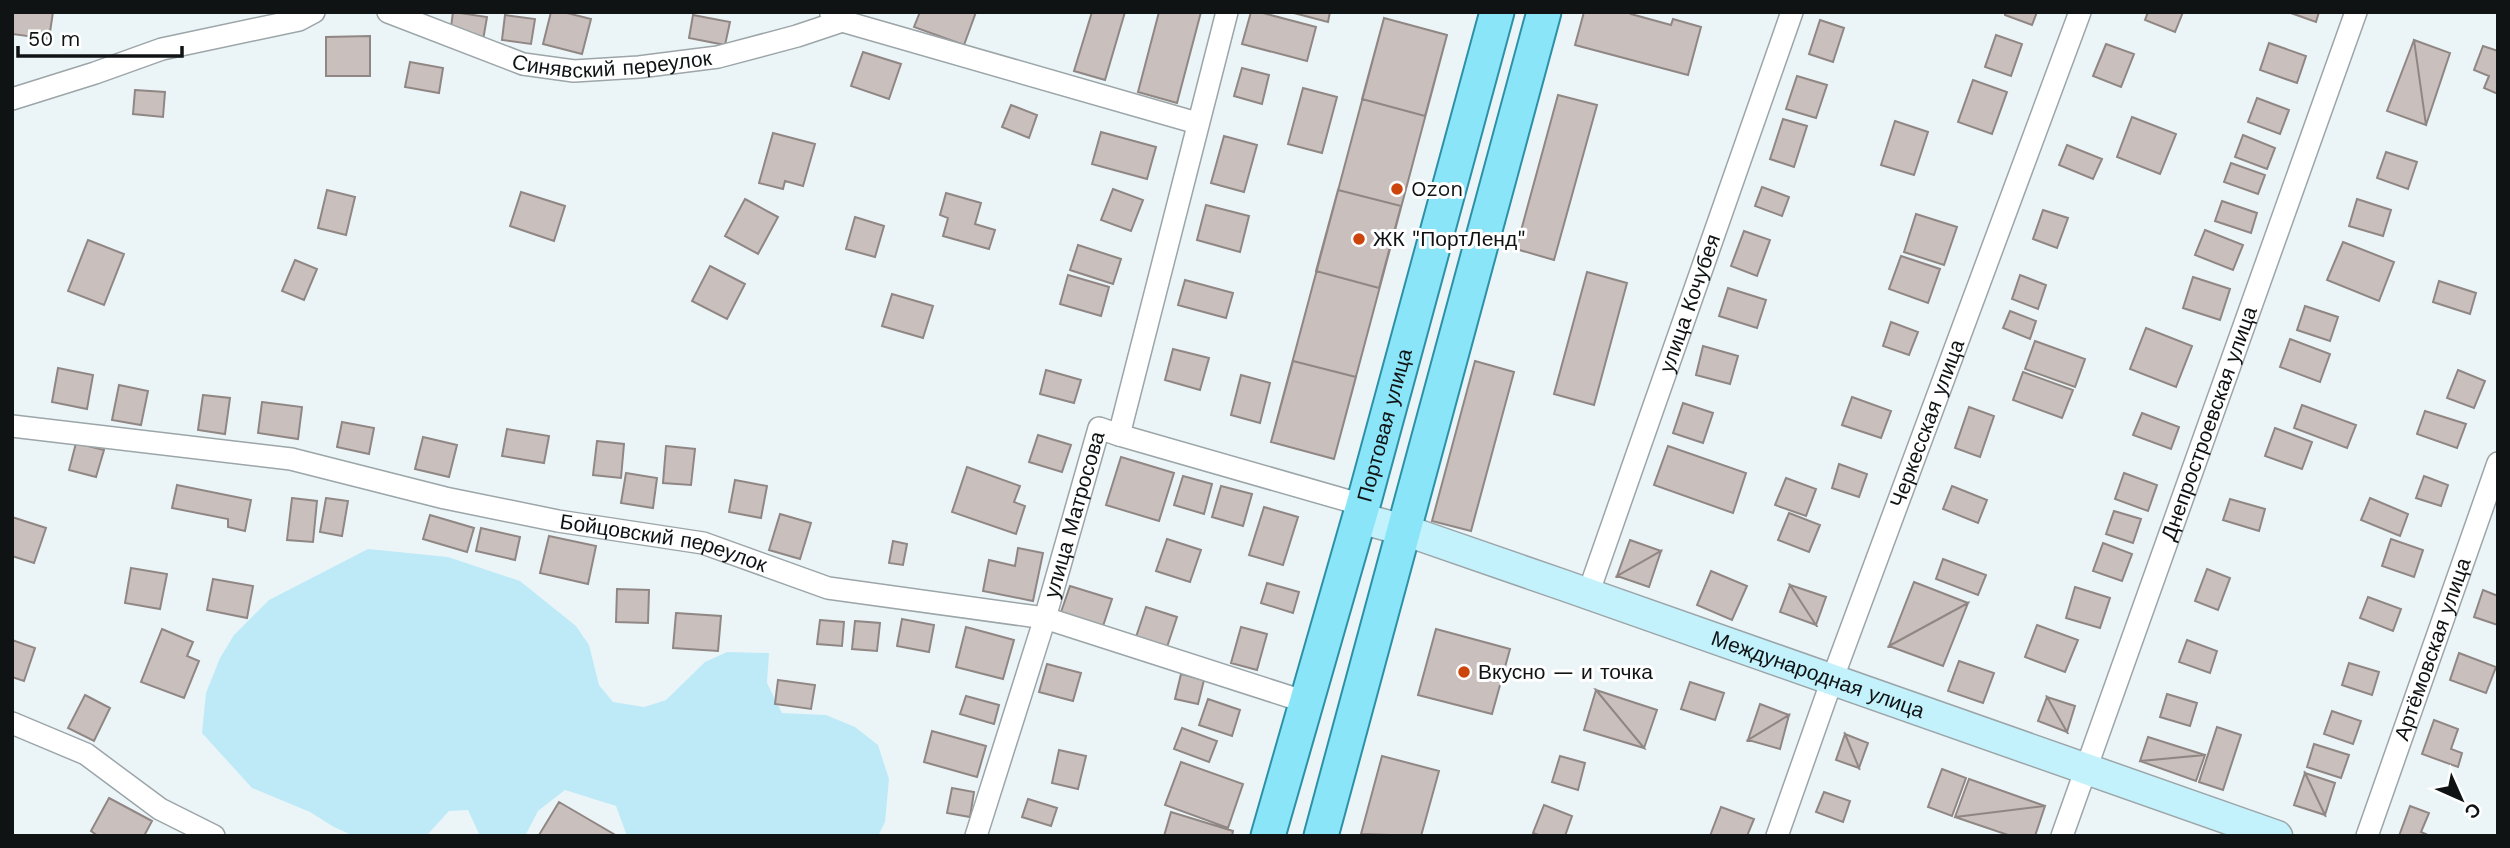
<svg xmlns="http://www.w3.org/2000/svg" width="2510" height="848" viewBox="0 0 2510 848" font-family="'Work Sans',sans-serif">
<style>
.green{fill:#beeaf7}
.building{fill:#c9c0bd;stroke:#908784;stroke-width:2}
.lines{fill:none;stroke-linecap:round;stroke-linejoin:round}
.minor-casing{stroke:#9ca5a8;stroke-width:24}
.secondary-casing{stroke:#9ca5a8;stroke-width:33}
.primary-casing{stroke:#2d90a6;stroke-width:37}
.minor{stroke:#fff;stroke-width:21}
.secondary{stroke:#c4f2fc;stroke-width:30}
.primary{stroke:#8ae5f9;stroke-width:33}
.poi-dot{fill:#cc450c;stroke:#fff;stroke-width:2.5}
.labels{text-anchor:middle;stroke-width:6;stroke-linejoin:round;paint-order:stroke}
.street-label{font-size:21px;fill:#101314;stroke:#fff}
.poi-label{font-size:21px;fill:#101314;stroke:#fff;text-anchor:start}
</style>
<rect width="100%" height="100%" fill="#ebf5f8"/>
<path class="green" d="M368,549L448,557L520,581L576,626L589,645L599,685L613,702L644,707L666,700L705,662L727,652L769,653L767,683L782,713L826,715L855,727L878,745L889,779L885,822L878,836H627L616,806L565,790L538,811L525,836H480L468,810L449,811L428,834L422,836H354L334,827L310,812L252,788L202,733L206,693L220,658L234,635L269,600Z"/>
<path class="building" d="M12,12H53L49,39L12,34Z
M453,12L487,17L483,40L450,35Z
M551,12H563L591,19L582,54L543,44Z
M920,12H976L964,45L914,27Z
M1092,12H1125L1105,80L1074,71Z
M1159,12H1201L1177,103L1138,92Z
M1251,12H1259L1316,27L1307,61L1242,44Z
M1290,12H1330L1328,22Z
M1584,12H1632L1631,14L1671,25L1673,19L1701,27L1688,75L1575,45Z
M2005,12H2037L2032,25L2005,15Z
M2148,12H2183L2175,32L2145,20Z
M2288,12H2319L2316,22Z
M505,15L535,19L531,44L502,40Z
M693,15L730,22L725,45L689,38Z
M1384,18L1447,35L1334,459L1271,442Z
M1384,18L1447,35L1425,116L1362,99Z
M1820,20L1844,28L1833,62L1809,54Z
M1996,35L2022,44L2011,76L1985,67Z
M370,36V76H326V37Z
M2414,40L2426,125L2387,111Z
M2414,40L2450,53L2426,125Z
M2269,43L2306,56L2297,83L2260,70Z
M2106,44L2134,54L2121,87L2093,76Z
M2483,46L2498,51V94L2484,88L2489,76L2474,70Z
M863,52L901,64L889,99L851,86Z
M410,62L443,68L439,93L405,87Z
M1242,68L1269,75L1262,104L1234,96Z
M1797,76L1827,85L1816,118L1786,109Z
M1973,80L2007,92L1992,134L1958,122Z
M1303,88L1337,97L1322,153L1288,144Z
M135,90L165,92L163,117L133,114Z
M1558,95L1597,105L1554,260L1516,249Z
M2257,98L2289,110L2280,134L2248,122Z
M1011,105L1037,115L1029,138L1002,127Z
M2132,117L2176,134L2160,174L2117,157Z
M1783,119L1807,126L1794,167L1770,159Z
M1895,121L1928,132L1914,175L1881,165Z
M1101,132L1156,147L1147,179L1092,164Z
M773,133L815,144L803,186L785,181L783,189L759,183Z
M2243,135L2275,148L2267,169L2235,157Z
M1224,136L1257,145L1244,192L1211,183Z
M2067,145L2102,159L2093,179L2059,165Z
M2386,152L2417,162L2408,189L2377,178Z
M2231,163L2265,175L2258,194L2224,182Z
M1762,187L1789,197L1782,216L1755,206Z
M1113,189L1143,200L1131,231L1101,220Z
M327,190L355,197L346,235L318,228Z
M1338,190L1401,206L1379,288L1316,271Z
M521,192L565,206L554,241L510,226Z
M946,193L981,203L975,224L995,230L989,249L943,236L948,218L940,215Z
M745,199L778,217L758,254L725,236Z
M2357,199L2391,210L2383,236L2349,226Z
M2222,201L2257,213L2251,233L2215,221Z
M1206,205L1249,216L1240,252L1197,240Z
M2043,210L2068,218L2057,248L2033,239Z
M1916,214L1957,227L1944,265L1904,252Z
M855,217L884,226L875,257L846,249Z
M2205,230L2243,245L2233,270L2195,255Z
M1744,231L1770,240L1757,276L1731,266Z
M88,240L124,254L104,305L68,291Z
M2343,242L2394,262L2379,301L2327,280Z
M1078,245L1121,259L1113,284L1070,270Z
M1901,256L1940,269L1928,303L1889,289Z
M295,260L317,269L304,300L282,291Z
M710,266L745,284L727,319L692,301Z
M1587,272L1627,283L1594,405L1554,394Z
M1068,275L1109,287L1101,316L1060,304Z
M2020,275L2046,285L2038,309L2012,299Z
M2193,277L2230,289L2220,320L2183,308Z
M1185,280L1233,293L1226,318L1178,305Z
M2439,281L2476,293L2470,314L2433,302Z
M1728,288L1766,300L1757,328L1719,316Z
M892,294L933,306L923,338L882,326Z
M2305,306L2338,317L2330,341L2297,330Z
M2010,311L2036,321L2030,339L2003,328Z
M1891,322L1918,332L1909,355L1883,346Z
M2146,328L2192,346L2176,387L2130,369Z
M2290,339L2330,354L2320,382L2280,367Z
M2035,341L2085,359L2075,387L2025,369Z
M1703,346L1738,356L1730,384L1696,375Z
M1173,349L1209,358L1200,390L1165,380Z
M1293,361L1356,377L1334,459L1271,442Z
M1475,361L1514,372L1471,531L1432,521Z
M58,368L93,375L87,409L52,402Z
M1046,370L1081,380L1074,403L1040,394Z
M2458,370L2485,381L2474,408L2447,398Z
M2023,372L2073,390L2062,418L2013,400Z
M1241,375L1270,383L1260,423L1231,415Z
M119,385L148,391L141,425L112,420Z
M203,395L230,398L225,434L198,430Z
M1852,397L1891,411L1881,438L1842,425Z
M262,402L302,407L298,439L258,433Z
M1683,403L1713,413L1703,443L1673,433Z
M2302,405L2356,425L2347,448L2294,428Z
M1969,407L1994,416L1980,457L1955,448Z
M2425,411L2466,424L2457,448L2417,434Z
M2142,413L2179,427L2171,449L2133,435Z
M342,422L374,428L369,454L337,447Z
M2275,428L2312,442L2302,469L2265,456Z
M507,429L549,436L544,463L502,456Z
M1038,435L1071,445L1062,472L1029,462Z
M423,437L457,445L449,477L415,469Z
M597,441L624,444L621,478L593,475Z
M76,443L104,450L96,477L69,470Z
M666,446L695,449L691,485L663,483Z
M1668,446L1746,473L1733,513L1654,485Z
M1121,457L1174,473L1159,521L1106,505Z
M1839,464L1867,474L1859,497L1832,488Z
M967,467L1020,486L1014,502L1025,506L1016,534L952,512Z
M626,473L657,478L653,508L621,503Z
M2124,473L2157,485L2148,511L2115,499Z
M1183,476L1212,484L1204,514L1174,505Z
M2424,476L2448,485L2441,506L2416,498Z
M1786,478L1816,489L1806,516L1775,505Z
M735,480L767,486L761,518L729,512Z
M177,485L251,500L245,531L228,527V519L172,508Z
M1221,486L1252,494L1243,526L1212,517Z
M1952,486L1987,500L1978,523L1943,509Z
M292,498L317,501L313,542L287,540Z
M326,498L348,501L342,536L320,532Z
M2370,498L2408,514L2400,536L2361,520Z
M2230,499L2265,509L2259,531L2223,520Z
M1264,507L1298,517L1283,565L1249,555Z
M2114,511L2141,519L2133,543L2106,534Z
M1789,513L1820,525L1809,552L1778,540Z
M780,514L811,523L800,559L769,550Z
M430,515L474,528L467,552L423,539Z
M12,517L46,528L34,563L12,556Z
M481,528L520,537L515,560L476,551Z
M549,536L596,546L588,584L540,573Z
M1167,539L1201,550L1190,582L1156,571Z
M2391,539L2423,550L2414,577L2382,566Z
M1630,540L1661,551L1617,576Z
M893,541L907,544L903,565L889,563Z
M2103,543L2132,554L2122,581L2093,571Z
M1018,548L1043,553L1033,601L983,591L989,560L1015,566Z
M1661,551L1649,587L1617,576Z
M1943,559L1986,575L1978,595L1936,579Z
M131,568L167,574L160,609L125,603Z
M2207,569L2230,578L2218,610L2195,601Z
M1711,571L1747,586L1732,620L1697,605Z
M213,579L253,586L247,618L207,610Z
M1914,582L1968,603L1889,646Z
M1267,583L1299,592L1293,613L1261,603Z
M1790,585L1826,597L1816,625Z
M1790,585L1816,625L1780,612Z
M1070,586L1112,599L1103,626L1061,612Z
M2075,587L2110,598L2100,628L2066,618Z
M617,589L649,590L648,623L616,622Z
M2483,590L2498,596V625L2474,617Z
M2368,597L2401,609L2393,631L2360,618Z
M1968,603L1943,666L1889,646Z
M1146,607L1177,617L1167,647L1136,637Z
M676,613L721,616L718,651L673,648Z
M902,619L934,625L929,652L897,646Z
M820,620L844,622L842,646L817,644Z
M855,621L880,623L877,651L852,649Z
M2037,625L2078,640L2065,672L2025,657Z
M966,627L1014,640L1003,679L956,667Z
M1241,627L1267,634L1257,670L1231,663Z
M162,629L193,642L187,656L199,661L184,698L141,682Z
M1436,629L1510,649L1492,714L1418,695Z
M12,640L35,648L24,681L12,677Z
M2187,640L2217,651L2210,673L2179,662Z
M2459,653L2496,667L2486,693L2450,680Z
M1959,661L1994,673L1983,703L1948,691Z
M2349,663L2379,672L2372,695L2342,685Z
M1047,664L1081,673L1073,701L1039,692Z
M1181,674L1204,680L1198,704L1175,699Z
M778,680L815,685L811,709L775,704Z
M1690,682L1724,693L1715,720L1681,709Z
M1596,690L1657,710L1644,748Z
M1596,690L1644,748L1584,730Z
M2167,694L2197,703L2190,726L2160,717Z
M85,695L110,708L94,741L68,728Z
M966,696L999,705L994,724L960,714Z
M2047,697L2075,706L2067,732Z
M2047,697L2067,732L2038,721Z
M1208,699L1240,710L1232,736L1199,725Z
M1760,704L1789,715L1748,740Z
M2332,711L2361,721L2353,744L2324,734Z
M1789,715L1780,749L1748,740Z
M2434,720L2458,729L2451,749L2462,753L2458,767L2422,754Z
M2217,727L2241,735L2223,790L2199,782Z
M1182,728L1217,741L1209,762L1174,749Z
M932,731L986,746L977,777L924,762Z
M1845,734L1868,743L1859,768Z
M1845,734L1859,768L1836,760Z
M2148,737L2205,755L2140,761Z
M2314,744L2349,755L2341,778L2307,767Z
M1059,750L1086,756L1078,789L1052,783Z
M2205,755L2196,781L2140,761Z
M1382,756L1439,771L1421,836L1361,834Z
M1560,756L1585,763L1578,790L1552,782Z
M1181,762L1243,784L1228,828L1165,805Z
M1942,769L1966,778L1952,816L1928,807Z
M2305,773L2335,783L2325,815Z
M2305,773L2325,815L2294,805Z
M1969,779L2045,806L1955,817Z
M952,788L974,792L970,817L947,813Z
M1824,792L1850,801L1843,822L1816,812Z
M109,798L152,821L144,836H98L91,831Z
M1028,799L1057,808L1051,826L1022,817Z
M559,802L617,836L539,835Z
M1544,805L1572,816L1565,836H1541L1533,833Z
M2045,806L2035,836H2011L1955,817Z
M2410,806L2429,813L2421,832L2430,836H2399Z
M1721,807L1754,819L1747,836H1710Z
M1171,812L1233,831L1232,836H1164Z"/>
<g class="lines">
<g class="minor-casing">
<g id="minor">
<path id="s1" d="M388,12L523,64L574,71L639,67L718,57L797,36L842,21"/>
<path d="M831,14L842,21L1197,123"/>
<path d="M12,99L95,73L162,49L299,20L314,12"/>
<path id="s2" d="M12,426L291,459L445,498L558,521L703,543L828,588L1045,618L1306,702"/>
<path d="M1119,435L1363,505"/>
<path id="s3" d="M1588,594L1792,12"/>
<path d="M12,723L86,754L160,809L214,836"/>
<path id="s4" d="M976,836L1045,618L1099,428L1119,435L1227,12"/>
<path id="s5" d="M1777,836L1832,680L2080,12"/>
<path id="s6" d="M2062,836L2356,12"/>
<path id="s7" d="M2367,836L2498,463"/>
</g>
</g>
<g class="secondary-casing">
<g id="secondary">
<path id="s8" d="M1359,518L1404,530L1563,585L2277,836"/>
</g>
</g>
<g class="primary-casing">
<g id="primary">
<path id="s9" d="M1268,836L1363,505L1497,12"/>
<path d="M1321,836L1544,12"/>
</g>
</g>
<use href="#minor" class="minor"/>
<use href="#secondary" class="secondary"/>
<use href="#primary" class="primary"/>
</g>
<g class="poi-dot">
<circle cx="1397" cy="189" r="7"/>
<circle cx="1359" cy="239" r="7"/>
<circle cx="1464" cy="672" r="7"/>
</g>
<g class="labels">
<g class="street-label">
<text dy="7" stroke="none"><textPath href="#s1" startOffset="234">Синявский переулок</textPath></text>
<text dy="7" stroke="none"><textPath href="#s3" startOffset="308">улица Кочубея</textPath></text>
<text dy="7" stroke="none"><textPath href="#s5" startOffset="439">Черкесская улица</textPath></text>
<text dy="7" stroke="none"><textPath href="#s6" startOffset="438">Днепростроевская улица</textPath></text>
<text dy="7" stroke="none"><textPath href="#s9" startOffset="427">Портовая улица</textPath></text>
<text dy="7" stroke="none"><textPath href="#s4" startOffset="336">улица Матросова</textPath></text>
<text dy="7" stroke="none"><textPath href="#s2" startOffset="663">Бойцовский переулок</textPath></text>
<text dy="7" stroke="none"><textPath href="#s7" startOffset="198">Артёмовская улица</textPath></text>
<text dy="7" stroke="none"><textPath href="#s8" startOffset="485">Международная улица</textPath></text>
</g>
<g class="poi-label">
<text x="1411" y="196">Ozon</text>
<text x="1373" y="246">ЖК "ПортЛенд"</text>
<text x="1478" y="679">Вкусно — и точка</text>
</g>
</g>
<rect width="2510" height="848" fill="none" stroke="#101314" stroke-width="28"/>
<g transform="translate(2461 799) rotate(135)" stroke="#ffffff" stroke-width="5" paint-order="stroke">
<path d="M0-5L12 26L0 18L-12 26Z" fill="#101314"/>
<text y="-10" font-size="19" font-weight="bold" text-anchor="middle" fill="#101314">С</text>
</g>
<path d="M18 46v10h164v-10" fill="none" stroke="#101314" stroke-width="3.5"/>
<text x="28" y="46" font-size="21" fill="#101314" stroke="#ffffff" stroke-width="5" paint-order="stroke">50 m</text>
</svg>
